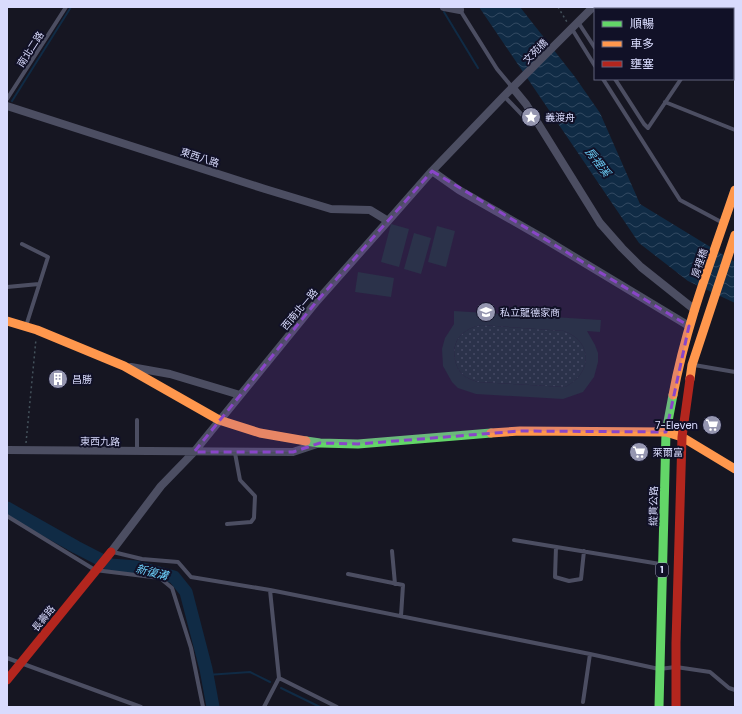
<svg xmlns="http://www.w3.org/2000/svg" width="742" height="714" viewBox="0 0 742 714" font-family="Poppins,'Noto Sans TC',sans-serif">
<style>
.grass{fill:url(#grass-dots)}
.garden{fill:#142d2b;fill-rule:evenodd}
.water{fill:url(#water-waves)}
.lines{fill:none;stroke-linecap:round;stroke-linejoin:round}
.stream{stroke:#102b45;stroke-width:2}
.river{stroke:#102b45;stroke-width:13}
.path{stroke:#44525c;stroke-width:1.5;stroke-dasharray:2 3;stroke-linecap:butt}
.lane{stroke:#4c4e62;stroke-width:4}
.street{stroke:#4c4e62;stroke-width:8}
.fast{stroke:#63d668;stroke-width:9}
.slow{stroke:#ff974d;stroke-width:9}
.jam{stroke:#b3261e;stroke-width:9}
.marked{fill:#8946c8;fill-opacity:0.2;stroke:#8946c8;stroke-width:3;stroke-dasharray:8 5;stroke-linejoin:round}
.labels{text-anchor:middle;stroke-width:4;stroke-linejoin:round;paint-order:stroke}
.shield{fill:#111127;stroke:#9d9ebd;stroke-width:1}
.shield-label{font-size:9px;font-weight:bold;fill:#d9dbfd}
.street-label{font-size:10px;fill:#d9dbfd;stroke:#111127}
.poi-label{font-size:10px;fill:#d9dbfd;stroke:#111127;text-anchor:start}
.water-label{font-size:11px;font-style:italic;fill:#6ccef8;stroke:#111127}
</style>
<defs>
<pattern id="grass-dots" width="8" height="8" patternUnits="userSpaceOnUse"><rect width="8" height="8" fill="#142d2b"/><path d="M2 2h.1M6 6h.1" fill="none" stroke="#364b4b" stroke-width="1.8" stroke-linecap="round"/></pattern>
<pattern id="water-waves" width="16" height="10" patternUnits="userSpaceOnUse"><rect width="16" height="10" fill="#102b45"/><path d="M0 5q4-4 8 0t8 0" fill="none" stroke="#324961"/></pattern>
</defs>
<rect width="100%" height="100%" fill="#161622"/>
<path class="grass" d="M481,325L564,331C594,342 592,374 565,387L478,382C472,380 466,378 462,374C458,370 456,365 455,360C451,340 463,329 481,325Z"/>
<path class="garden" d="M391,224L409,229L399,267L381,262Z
M437,226L455,231L446,267L428,262Z
M414,233L431,238L421,274L404,269Z
M358,272L394,278L391,297L355,292Z
M454,311L601,320L600,332L587,331L595,345L598,353V362L594,377L583,392L563,399L476,394L458,388L452,382L443,366L442,349L445,338L454,324ZM481,325L564,331C594,342 592,374 565,387L478,382C472,380 466,378 462,374C458,370 456,365 455,360C451,340 463,329 481,325Z"/>
<path class="water" d="M479,7H520L575,77L600,113L640,204L735,262V303L688,281L639,243Z"/>
<g class="lines">
<path class="stream" d="M444,12L478,68
M12,101L71,7
M207,675L250,672L270,682
M281,688L320,707"/>
<path class="river" d="M7,508L76,547L111,565L136,567L174,577L186,592L206,669L213,707"/>
<path class="path" d="M558,7L567,22
M26,443L36,339"/>
<path class="lane" d="M714,9V7
M460,10L497,69L512,87
M578,22L595,48
M572,29L595,66
M603,79L680,200L723,223
M615,79L644,124L648,128L681,79
M504,96L527,120
M7,99L66,7
M665,102L735,130
M22,244L48,257L26,326
M7,287L39,284
M694,365L735,372
M137,420V451
M7,516L95,570L160,578L172,588L191,648L203,707
M227,524L251,522L254,518L255,496L240,480L235,453
M514,540L660,564
M556,547L555,577L569,581L581,579L584,551
M392,551L395,584
M113,552L142,559L178,562L191,577L270,590L590,654L659,669L676,667L710,672L729,688L735,690
M348,574L403,585L401,616
M7,658L141,707
M279,678L337,707
M583,702L590,654
M264,707L279,678L270,590"/>
<path class="street" d="M444,7L460,10
M512,87L526,104L600,223L622,248L641,267L695,310
M7,106L265,189L331,209L370,210L388,221
M432,171L459,190L543,238L689,326
M131,367L170,374L240,395
M7,450L293,452L317,444
M111,552L161,486L194,452L317,301L388,221L432,171L504,96L593,7"/>
<path class="fast" d="M306,441L320,443L358,444L491,433
M659,707L666,432L673,395"/>
<path class="slow" d="M7,321L37,330L124,366L219,420L260,433L306,441
M690,379L692,365L735,235
M673,395C686,325 712,258 735,190
M491,433L520,431L666,432L682,437L735,469"/>
<path class="jam" d="M7,680L111,552
M676,707V643L682,437L690,379"/>
</g>
<path class="marked" d="M432,171L689,326L666,432L520,431L358,444L320,443L293,452H194L317,301Z"/>
<defs>
<g id="sight-disc" transform="scale(1)"><circle r="9.5" fill="#9596b0" stroke="#111127"/><path d="M0-6L1.8-2.2L6-1.7L2.9 1.2L3.7 5.4L0 3.3L-3.7 5.4L-2.9 1.2L-6-1.7L-1.8-2.2Z" fill="#fff"/></g>
<g id="school-disc" transform="scale(1)"><circle r="9.5" fill="#9596b0" stroke="#111127"/><path d="M0-5L7-2L0 1L-7-2ZM-4 1L0 2.5L4 1V4Q0 6-4 4Z" fill="#fff"/></g>
<g id="building-disc" transform="scale(1)"><circle r="9.5" fill="#9596b0" stroke="#111127"/><path d="M-4-6H4V6H1V3H-1V6H-4ZM-2.5-4.3h1.7v1.8h-1.7ZM.8-4.3h1.7v1.8H.8ZM-2.5-1h1.7V.8h-1.7ZM.8-1h1.7V.8H.8Z" fill="#fff"/></g>
<g id="supermarket-disc" transform="scale(1)"><circle r="9.5" fill="#9596b0" stroke="#111127"/><path d="M-6-5.5h2.5l.6 2H6L4.5 2H-2.5L-4.4-4H-6ZM-1.5 3.2a1.3 1.3 0 1 0 .1 0ZM3 3.2a1.3 1.3 0 1 0 .1 0Z" fill="#fff"/></g>
</defs>
<g fill-rule="evenodd">
<use href="#sight-disc" x="531" y="117"/>
<use href="#school-disc" x="486" y="312"/>
<use href="#building-disc" x="58" y="379"/>
<use href="#supermarket-disc" x="712" y="425"/>
<use href="#supermarket-disc" x="639" y="452"/>
</g>
<g class="labels">
<rect class="shield" x="656" y="563" width="12" height="14" rx="3"/>
<g class="shield-label">
<text x="662" y="573">1</text>
</g>
<g class="street-label">
<text transform="translate(30 49) rotate(-57)" y="4">南北二路</text>
<text transform="translate(535 51) rotate(-45)" y="4">文苑橋</text>
<text transform="translate(200 157) rotate(18)" y="4">東西八路</text>
<text transform="translate(699 263) rotate(-71)" y="4">房裡橋</text>
<text transform="translate(299 309) rotate(-50)" y="4">西南北一路</text>
<text transform="translate(100 441) rotate(1)" y="4">東西九路</text>
<text transform="translate(653 506) rotate(-89)" y="4">縱貫公路</text>
<text transform="translate(43 618) rotate(-51)" y="4">長壽路</text>
</g>
<g class="poi-label">
<text x="545" y="121">義渡舟</text>
<text x="500" y="316">私立龍德家商</text>
<text x="72" y="383">昌勝</text>
<text x="698" y="429" text-anchor="end">7-Eleven</text>
<text x="653" y="456">萊爾富</text>
</g>
<g class="water-label">
<text transform="translate(598 162) rotate(52)" y="4">房裡溪</text>
<text transform="translate(152 572) rotate(14)" y="4">新復溝</text>
</g>
</g>
<rect width="742" height="714" fill="none" stroke="#d9dbfd" stroke-width="16"/>
<rect x="594" y="8" width="140" height="72" fill="#111127" stroke="#61627d"/>
<rect x="602" y="21" width="20" height="6" fill="#63d668" stroke="#61627d"/>
<text x="630" y="28" font-size="12" fill="#d9dbfd">順暢</text>
<rect x="602" y="41" width="20" height="6" fill="#ff974d" stroke="#61627d"/>
<text x="630" y="48" font-size="12" fill="#d9dbfd">車多</text>
<rect x="602" y="61" width="20" height="6" fill="#b3261e" stroke="#61627d"/>
<text x="630" y="68" font-size="12" fill="#d9dbfd">壅塞</text>
</svg>
